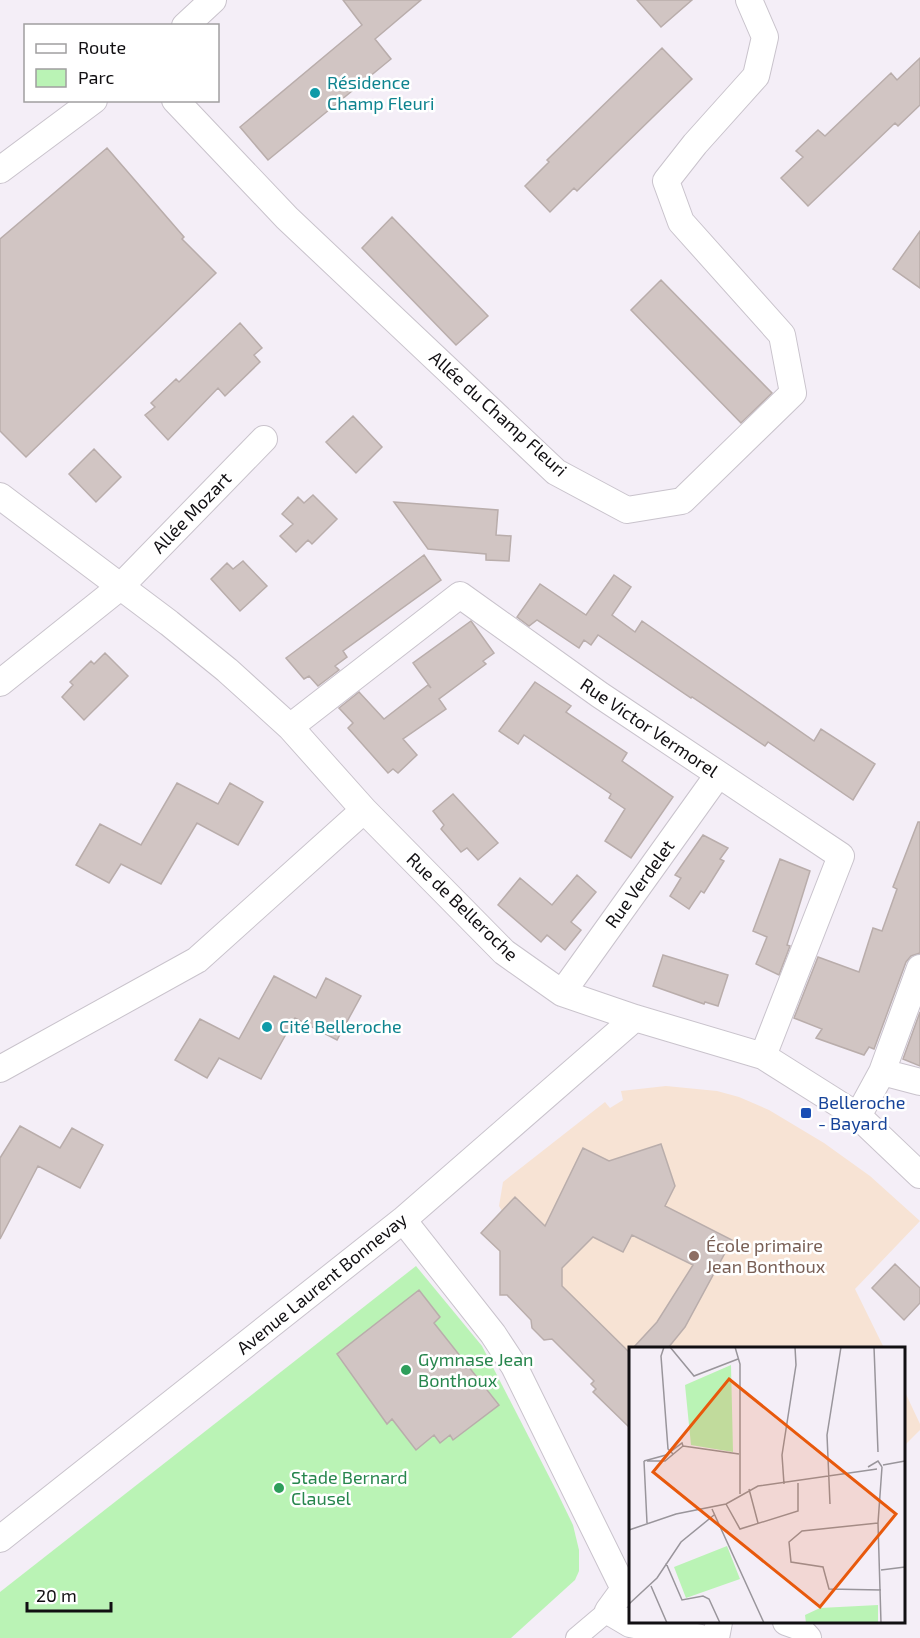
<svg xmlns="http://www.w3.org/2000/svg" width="920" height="1638" viewBox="0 0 920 1638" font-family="'Exo 2',sans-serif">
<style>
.education{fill:#f7e3d4}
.green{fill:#baf3b5}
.building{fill:#d1c5c3;stroke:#b9adab;stroke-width:1.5}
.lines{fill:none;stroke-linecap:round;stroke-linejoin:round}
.pedestrian-casing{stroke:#c9c3cc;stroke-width:22}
.minor-casing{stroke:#c9c3cc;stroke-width:28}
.pedestrian{stroke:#fff;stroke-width:20}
.minor{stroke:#fff;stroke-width:26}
.culture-dot{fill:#0f9aa8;stroke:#fff;stroke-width:2}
.transit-dot{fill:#1a4fb4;stroke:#fff;stroke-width:2}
.education-dot{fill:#8d6e63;stroke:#fff;stroke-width:2}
.leisure-dot{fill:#2e9e5b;stroke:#fff;stroke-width:2}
.labels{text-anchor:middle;stroke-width:5;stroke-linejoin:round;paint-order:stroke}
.culture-label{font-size:18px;fill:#0d838f;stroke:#fff;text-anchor:start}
.street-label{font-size:18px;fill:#110f12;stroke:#fff}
.transit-label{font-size:18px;fill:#164399;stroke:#fff;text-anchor:start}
.education-label{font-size:18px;fill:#785e54;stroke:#fff;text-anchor:start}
.leisure-label{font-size:18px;fill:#27864d;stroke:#fff;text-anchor:start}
.inset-road{fill:none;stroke:#99959b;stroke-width:1.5}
.view{fill:#e8590c;fill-opacity:0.15;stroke:#e8590c;stroke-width:3}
.inset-edge{fill:none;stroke:#110f12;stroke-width:3}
</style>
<rect width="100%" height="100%" fill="#f4eef7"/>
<path class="education" d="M666,1086L717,1091L739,1097L769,1110L824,1143L870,1176L920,1221L855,1289L884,1348H630V1421L627,1425L593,1392L596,1389L591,1384L598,1377L575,1354L571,1358L553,1340H544L532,1328L531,1320L518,1295H500V1252L481,1233L502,1211L499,1206L503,1182L605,1102L610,1108L623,1100L621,1091Z
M904,1390L920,1424V1430L904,1446Z"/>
<path class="green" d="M416,1266L482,1346L557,1492L573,1525L579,1550V1571L575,1580L511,1638H0V1592Z"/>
<path class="building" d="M343,0H421L375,39L391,59L268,160L240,127L362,25Z
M637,0H692L661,27Z
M662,48L692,79L577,191L574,188L550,212L525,186L549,162L547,160Z
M920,58V105L898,126L895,123L808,206L781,178L803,157L796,151L818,130L825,136L891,73L897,80Z
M107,148L184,237L182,239L216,273L26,457L0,431V239Z
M392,217L488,316L456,345L362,248Z
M920,231V288L893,269Z
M661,280L772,393L741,423L631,310Z
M240,323L262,348L254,355L260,362L225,396L218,388L168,440L145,415L155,407L151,403L176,379L179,382Z
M353,416L382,447L356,473L326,442Z
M94,449L121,477L96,502L69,474Z
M313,495L337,519L312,544L308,540L296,552L280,536L293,524L282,514L298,497L304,503Z
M394,502L498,510L496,535L511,536L509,561L486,560V554L428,549Z
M424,555L441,580L343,651L347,657L335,666L339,670L318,686L309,676L304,679L286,658Z
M243,561L267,586L240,611L211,579L227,563L233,569Z
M614,575L631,587L612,615L635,632L642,621L814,741L821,729L875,764L853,800L768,742L765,746L692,697L691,698L598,635L591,645L584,640L579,648L537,620L529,626L517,617L540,584L586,615Z
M471,621L494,653L483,661L486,664L439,699L446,709L403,739L417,755L398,773L393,769L388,773L348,728L353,723L339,708L359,692L384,719L428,685L431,688L413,663Z
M105,653L128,676L84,720L62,697L73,685L70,682L91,661L94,664Z
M535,682L571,706L566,712L627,753L622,761L673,797L631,858L605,841L625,809L609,798L611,794L524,735L518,744L499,731Z
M177,783L218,804L230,783L263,802L238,845L197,823L161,884L121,864L109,883L76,865L100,824L141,845Z
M453,794L498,843L478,860L467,848L461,852L441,829L444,825L433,811Z
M918,822H920V953L911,956L906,962L874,1049L869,1047L864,1055L816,1038L822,1029L794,1018L818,957L859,972L873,928L882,931L897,889L893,887Z
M703,835L728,848L720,859L724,861L704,893L701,891L689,909L670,896L681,878L675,875Z
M780,859L810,871L787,945L790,946L779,975L756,964L767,937L753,931Z
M577,875L596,892L571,922L581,930L565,950L547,935L541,942L498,905L520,878L552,905Z
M663,955L728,975L718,1006L705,1002L704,1004L653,986Z
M274,976L316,998L326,978L361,996L337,1040L295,1018L261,1079L219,1058L207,1078L175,1060L200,1019L239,1039Z
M920,1012V1066L903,1059Z
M20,1126L60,1148L72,1128L103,1145L80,1188L38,1166L0,1239V1158Z
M661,1144L675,1186L665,1206L732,1240L685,1327L668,1348H633L657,1322L693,1265L632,1235L623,1252L593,1237L562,1268V1286L630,1353V1428L593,1392L596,1389L591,1384L594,1381L552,1339L544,1340L532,1328L531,1320L507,1295H500V1251L481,1233L515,1197L545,1226L583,1148L609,1161Z
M895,1264L920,1288V1303L904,1320L872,1288Z
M419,1290L440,1317L434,1323L499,1405L453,1440L450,1435L440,1443L434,1435L416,1450L392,1419L387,1424L337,1354Z"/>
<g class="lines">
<g class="pedestrian-casing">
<path id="pedestrian" d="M576,1638L608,1611"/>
</g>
<g class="minor-casing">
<path id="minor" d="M185,26L213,0
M175,100L287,218L556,472L627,510L682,501L793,393L782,335L681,222L666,181L695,144L756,76L765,37L749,0
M0,170L94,100
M0,496L169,623L227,670L290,727L364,810L504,952L562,993L635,1018L763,1056L858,1116L920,1175
M0,683L120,587L264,439
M290,727L460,595L600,695L841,856L763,1056
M562,993L718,775
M0,1069L197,960L364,810
M882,1072L920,1082
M858,1116L882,1072L920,968
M403,1220L493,1334L514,1366L624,1589
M0,1539L403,1220L635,1018
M624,1589L608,1611L630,1624L701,1638
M786,1622L797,1626L808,1638
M716,1638L719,1622"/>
</g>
<use href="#pedestrian" class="pedestrian"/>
<use href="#minor" class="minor"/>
</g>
<g class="culture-dot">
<circle cx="315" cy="93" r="6"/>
<circle cx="267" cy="1027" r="6"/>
</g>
<rect class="transit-dot" x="800" y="1107" width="12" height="12" rx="3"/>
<circle class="education-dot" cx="694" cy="1256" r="6"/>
<g class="leisure-dot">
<circle cx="406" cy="1370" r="6"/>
<circle cx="279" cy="1488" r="6"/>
</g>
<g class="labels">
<g class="culture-label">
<text x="327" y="89">Résidence<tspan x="327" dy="21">Champ Fleuri</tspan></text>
<text x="279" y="1033">Cité Belleroche</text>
</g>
<g class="street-label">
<text transform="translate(498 414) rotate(42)" y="6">Allée du Champ Fleuri</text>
<text transform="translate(192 513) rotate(-46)" y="6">Allée Mozart</text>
<text transform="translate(649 728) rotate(34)" y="6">Rue Victor Vermorel</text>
<text transform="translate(640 884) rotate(-54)" y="6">Rue Verdelet</text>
<text transform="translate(462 907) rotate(44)" y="6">Rue de Belleroche</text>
<text transform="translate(322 1284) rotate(-39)" y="6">Avenue Laurent Bonnevay</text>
</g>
<g class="transit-label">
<text x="818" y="1109">Belleroche<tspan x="818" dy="21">- Bayard</tspan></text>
</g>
<g class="education-label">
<text x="706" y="1252">École primaire<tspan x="706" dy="21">Jean Bonthoux</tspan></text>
</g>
<g class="leisure-label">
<text x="418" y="1366">Gymnase Jean<tspan x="418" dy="21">Bonthoux</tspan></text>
<text x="291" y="1484">Stade Bernard<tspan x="291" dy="21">Clausel</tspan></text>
</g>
</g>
<g transform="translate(629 1347)">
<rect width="276" height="276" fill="#f4eef7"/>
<path d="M102,18L104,105L62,98L56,38ZM98,199L111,232L57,251L45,220ZM249,258V276H177L176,268L191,261Z" fill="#baf3b5"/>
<path class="inset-road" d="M35,0L32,9L39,102L44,107M41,0L65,29L109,12M106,0L111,17V147M245,0L249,105M54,99L110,107M15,114L18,176M15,114L37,108L53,96L54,99M18,114H36L54,99M254,118L276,114M239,120L249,114L253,120M155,137L153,108L167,18L166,0M120,142L129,176M97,157L111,182L169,164V136M201,157L198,88L212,0M83,162L135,276M249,176L173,184L160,195L162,215L194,220L200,242L252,243M0,183L47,167L97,157L129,139L248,122M37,216L53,253L74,249L80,252L91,276M252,223L276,220M22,239L38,276M0,257L28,231L52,195L85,168M252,276L249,176L253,120"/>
<path class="view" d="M100,32L267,167L191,260L24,125Z"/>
<rect width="276" height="276" class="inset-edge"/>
</g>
<rect x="24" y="24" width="195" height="78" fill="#ffffff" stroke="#a09fa0" stroke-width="1.5"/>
<rect x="36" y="44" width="30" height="9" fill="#ffffff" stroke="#a09fa0" stroke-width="1.5"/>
<text x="78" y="54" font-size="18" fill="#110f12">Route</text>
<rect x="36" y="69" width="30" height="18" fill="#baf3b5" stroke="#a09fa0" stroke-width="1.5"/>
<text x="78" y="84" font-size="18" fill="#110f12">Parc</text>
<path d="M27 1602v9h84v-9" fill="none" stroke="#110f12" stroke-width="3"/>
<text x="36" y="1602" font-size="18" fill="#110f12" stroke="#ffffff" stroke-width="4.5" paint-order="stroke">20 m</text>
</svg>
